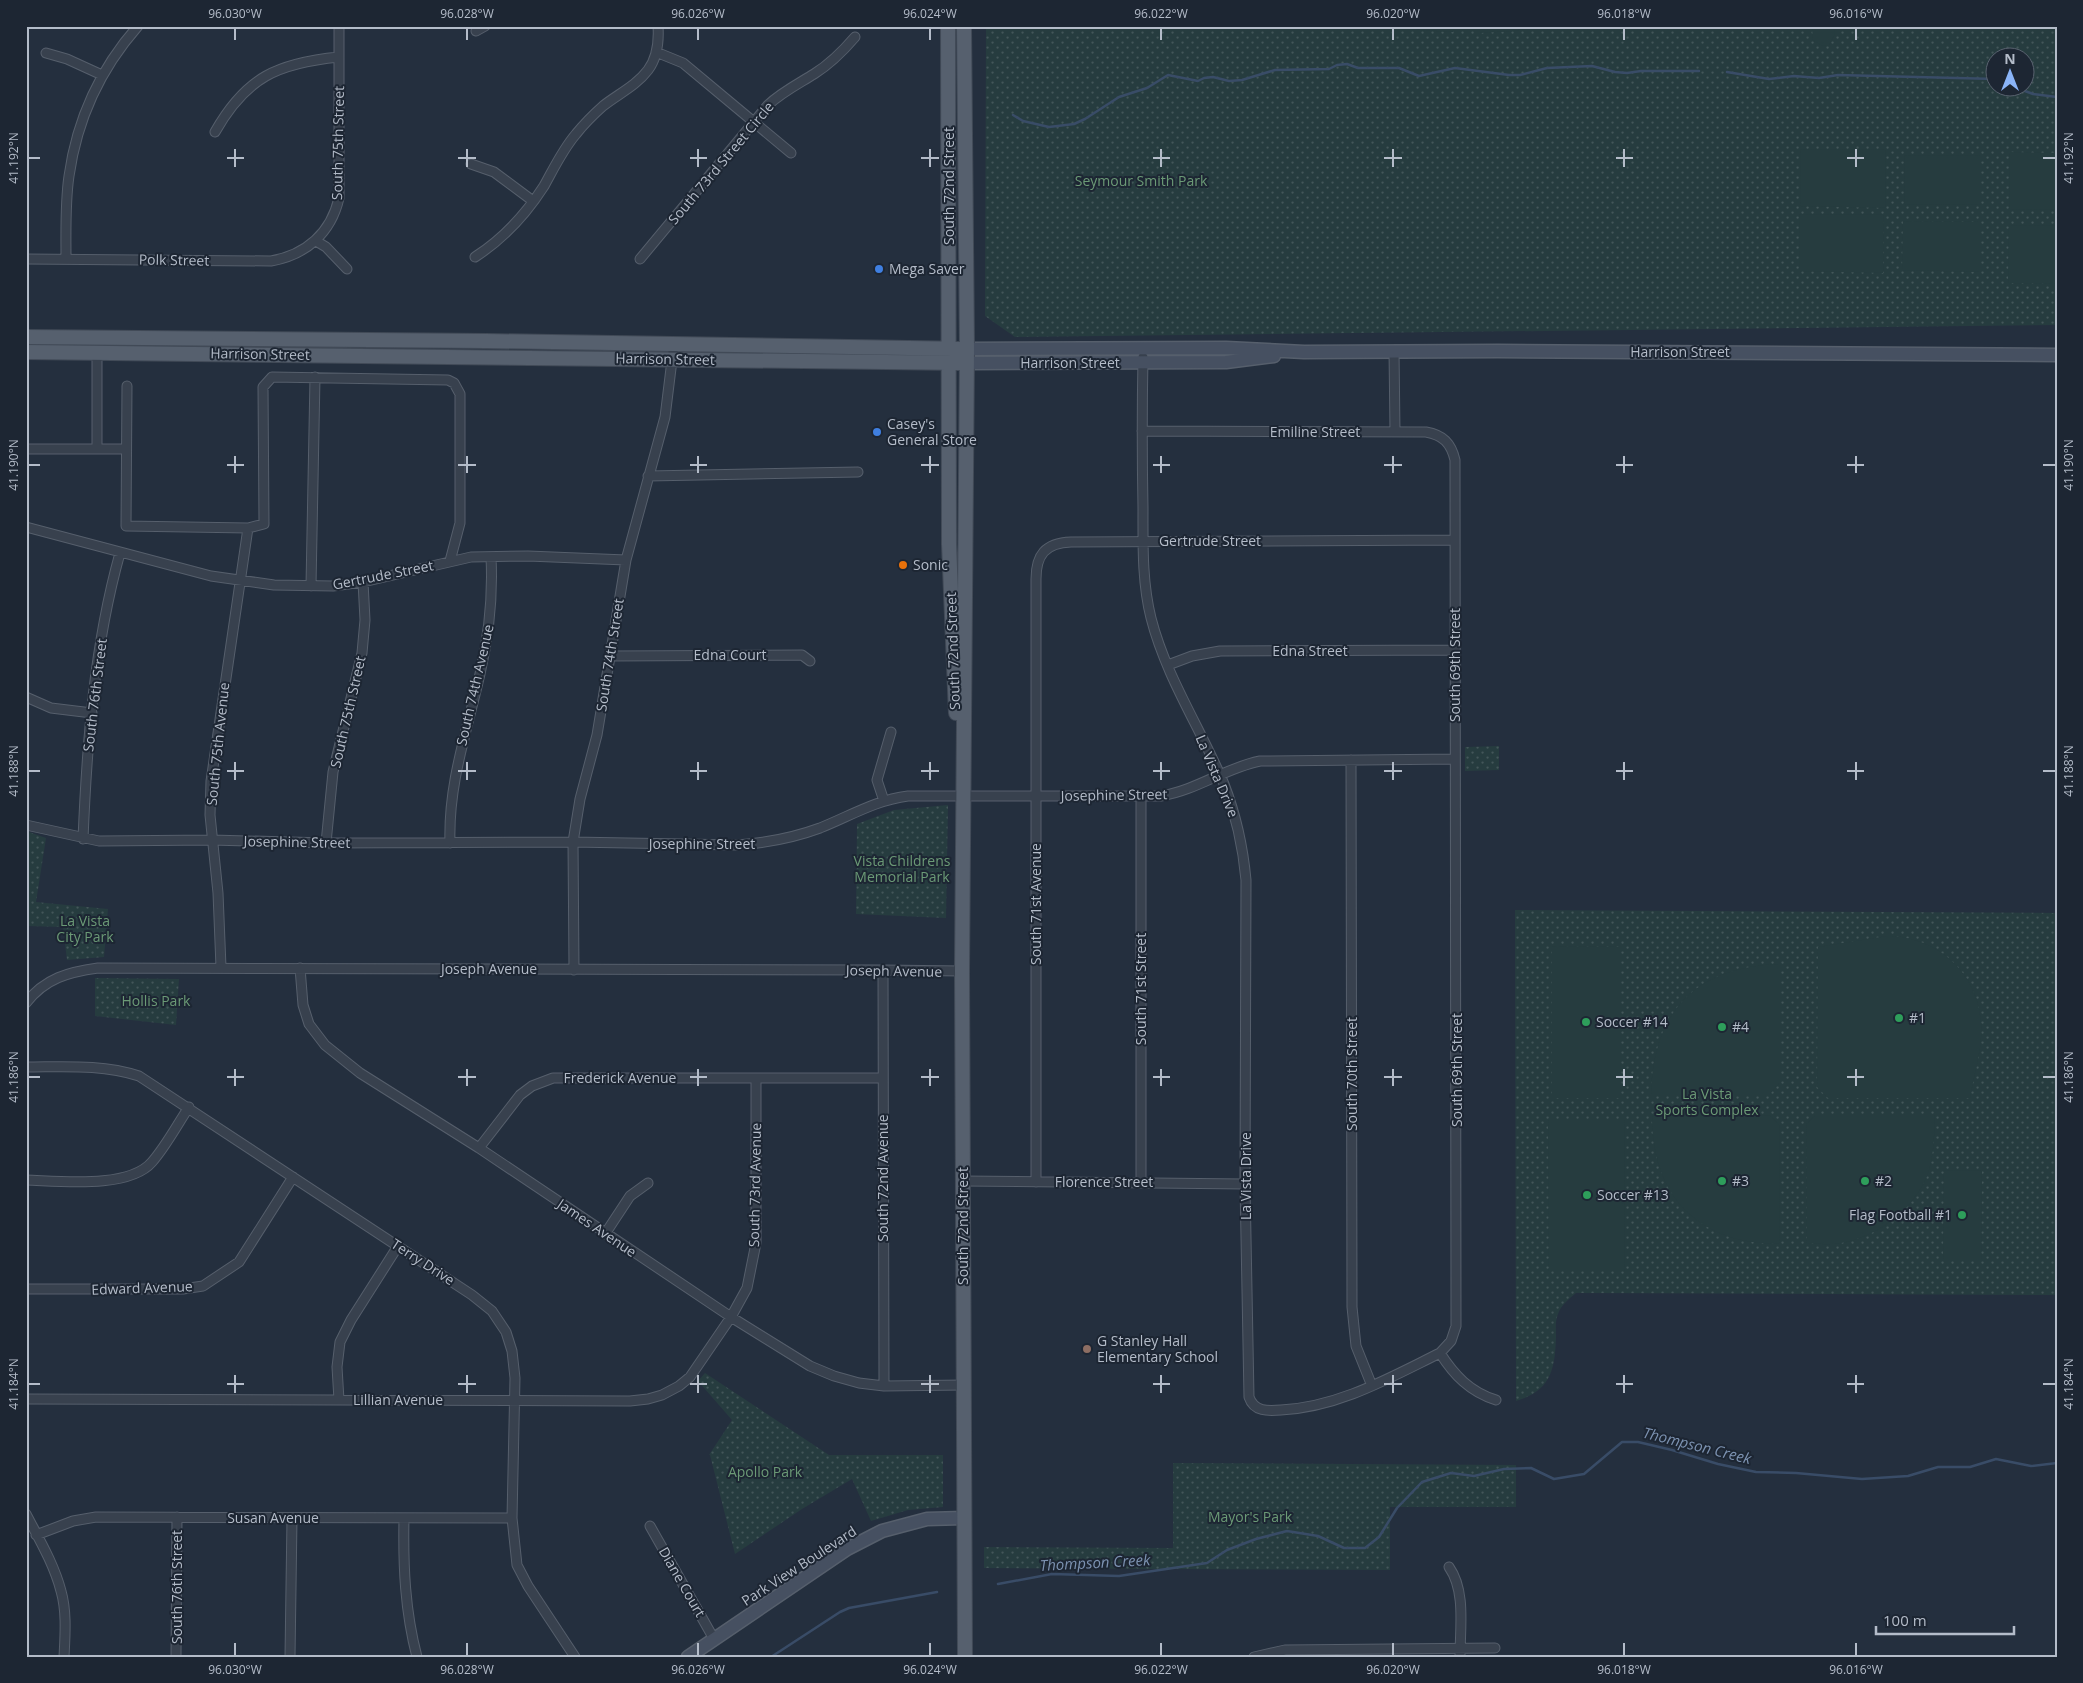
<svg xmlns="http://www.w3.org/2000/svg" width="2083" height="1683" viewBox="0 0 2083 1683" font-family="'Open Sans',sans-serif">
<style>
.park{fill:url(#park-dots);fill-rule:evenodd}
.pitch{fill:#263c3f}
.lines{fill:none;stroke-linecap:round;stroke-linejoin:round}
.stream{stroke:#394c67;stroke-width:2.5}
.street-casing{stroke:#565f6c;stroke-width:11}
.secondary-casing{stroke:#565f6c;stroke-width:15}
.primary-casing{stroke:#414a57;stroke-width:16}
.street{stroke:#38414e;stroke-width:9}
.secondary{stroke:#465061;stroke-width:12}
.primary{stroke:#56606e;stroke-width:14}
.ticks{fill:none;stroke:#b4bcc9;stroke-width:2}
.shop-dot{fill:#3f7fe0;stroke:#1d2633;stroke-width:2}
.food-dot{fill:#e8710a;stroke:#1d2633;stroke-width:2}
.leisure-dot{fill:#2e9e5b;stroke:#1d2633;stroke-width:2}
.education-dot{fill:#8d6e63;stroke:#1d2633;stroke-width:2}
.labels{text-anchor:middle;stroke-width:4;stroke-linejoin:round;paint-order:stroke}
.street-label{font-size:14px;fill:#b4bcc9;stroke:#1d2633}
.park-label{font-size:14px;fill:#6b9a76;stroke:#1d2633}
.poi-label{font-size:14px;fill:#b4bcc9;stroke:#1d2633;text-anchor:start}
.water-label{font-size:15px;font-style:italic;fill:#7c92b1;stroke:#1d2633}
.neatline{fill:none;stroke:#b4bcc9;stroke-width:2}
.ticks-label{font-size:12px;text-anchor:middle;fill:#b4bcc9}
</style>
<defs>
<pattern id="park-dots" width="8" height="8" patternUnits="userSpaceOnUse" patternTransform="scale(1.25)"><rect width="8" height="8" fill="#263c3f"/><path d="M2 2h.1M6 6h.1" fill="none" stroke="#435659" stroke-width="1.8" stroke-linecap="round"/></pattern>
</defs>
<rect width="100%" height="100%" fill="#242f3e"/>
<path class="park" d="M986,26H2057V325L1015,337L985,316ZM1996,58H2026V88H1996Z
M1499,746V770L1465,771V747Z
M948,805L946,918L856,914L857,824L894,810Z
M26,831L46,838L36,902L108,909L104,957L67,960L63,927L26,926Z
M1515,910L2057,913V1295L1576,1293C1569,1299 1561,1305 1558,1314C1555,1321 1556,1329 1556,1337C1555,1369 1551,1391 1516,1401Z
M95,978L179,979L176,1025L95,1016Z
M705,1373L829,1455H943V1507L908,1510L871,1521L852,1479L802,1509L735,1554L710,1455H709L732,1420L698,1381Z
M1173,1463L1516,1465V1507H1390V1570L984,1568V1547L1173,1548Z"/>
<path class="pitch" d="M1404,26H1453V32L1420,30Z
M1480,26H1535L1514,31L1480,33Z
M1835,26L1834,36L1829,45L1823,46L1813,40L1812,27Z
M1801,149L1886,150L1885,208L1800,206Z
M2010,152L2057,153V210L2009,209Z
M1905,155L1981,156V205L1904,204Z
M1800,214L1884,215L1883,273L1799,271Z
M1903,221L1979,222V272L1902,270Z
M2009,225L2057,226V284L2008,283Z
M1887,936C1936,936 1978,972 1981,1023C1983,1047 1974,1074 1970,1098H1828L1817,1087L1818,947Z
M1552,946L1620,947V1098H1552Z
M1779,964V1083L1770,1094H1651C1653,1011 1696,967 1779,964Z
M1770,1115L1779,1125L1780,1244C1699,1244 1652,1197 1652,1116Z
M1815,1115H1935C1934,1135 1934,1158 1927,1176C1913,1210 1877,1237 1841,1243C1830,1245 1818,1244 1807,1243L1806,1125Z
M1548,1119H1624L1625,1271H1549Z
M1944,1170L1982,1171L1981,1259H1943Z"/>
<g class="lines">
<path class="stream" d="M1727,72L1769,79L1794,76L1819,78L1838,75L1996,79
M2017,88L2033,94L2057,97
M1013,115L1023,121L1049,127L1074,124L1085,119L1119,97L1147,88L1168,75L1198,81L1204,78L1213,77L1229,81L1242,80L1275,70L1329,69L1337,65L1347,64L1358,68H1399L1419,76L1455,68L1509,75H1520L1547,68L1592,66L1615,72L1627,73L1641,71H1699
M998,1584L1052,1574L1119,1576L1207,1563L1227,1550L1256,1539L1287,1531L1318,1536L1344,1548H1365L1379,1537L1397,1508L1422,1482L1451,1473L1474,1476L1504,1469L1531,1468L1554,1479L1584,1474L1622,1442H1638L1672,1450L1718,1464L1756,1472L1796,1473L1862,1479L1908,1476L1938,1467H1970L1996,1459L2031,1466L2057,1463
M771,1657L840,1612L849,1608L937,1592"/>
<g class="street-casing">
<path id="street" d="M476,31L485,26
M656,52L683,63L791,153
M46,53L67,59L102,75
M215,132C246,77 278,63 339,57
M471,164L494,172L533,201
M316,241L326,247L347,269
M475,257C503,239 526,214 544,186C554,168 563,149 576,134C584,124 594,114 603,106C618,94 636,86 648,70C657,58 659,41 658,26
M26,259L271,261C306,255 331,233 339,198V26
M66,259C66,231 65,203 69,176C77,119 101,68 138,26
M640,259L768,105C782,92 798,84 814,74C830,64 843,51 855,37
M1394,351L1395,432
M127,386L126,526L248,528
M1142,431L1426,432C1443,435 1451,443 1455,460L1456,1326L1451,1341L1440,1353C1389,1378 1339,1407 1281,1410C1268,1411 1254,1412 1249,1397L1245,1184L1246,880C1243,847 1236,815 1224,784C1201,729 1166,677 1151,618C1142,582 1143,545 1143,508C1142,458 1142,407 1143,357
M26,449H126
M97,449V353
M648,476L858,472
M26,527L211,576L274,585L333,586L363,582L471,557L528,556L626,560
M311,586L315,377
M611,656L802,655L810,661
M1168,665L1192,656L1220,651L1455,650
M26,697L51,708L92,713
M1351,760L1352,1307L1356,1346L1372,1386
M884,801L877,780L891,732
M26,825L99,841L212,840L326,843L573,842L737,845C766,843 793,838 820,828C850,816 876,800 908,796H1161C1197,790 1225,768 1260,761L1455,759
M83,839C87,743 94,646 120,553
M326,843L333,772L362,653L365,620L363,582
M450,843C448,784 467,731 480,674C489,635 493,596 491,557
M221,967L218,893L210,815L211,781L248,528L264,524L263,387L272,377L448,380L454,383L460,394V523L450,561
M300,968L303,1005L309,1024L325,1045L360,1073L479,1148L731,1317L810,1366L834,1376L859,1383L884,1386L964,1385
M574,970L573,842L580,799L597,735L626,560L665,417L674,344
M883,970L884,1386
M26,1003C45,978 69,972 98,968L883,970L962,971
M26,1067C64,1067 102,1064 139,1076L472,1295L492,1311L506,1332L512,1351L515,1378L512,1518L517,1565L528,1586L575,1657
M479,1148L520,1095L532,1086L553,1078H882
M26,1180C60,1181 129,1189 152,1162C166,1146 177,1125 189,1107
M963,1181L1245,1184
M1036,1182V579C1036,555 1045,543 1071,542L1455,540
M1141,1183V796
M605,1234L630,1196L648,1183
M26,1289H183L203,1286L239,1262L293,1177
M1440,1353C1454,1375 1470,1392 1496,1400
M26,1399L630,1401L648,1399L662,1395L679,1386L690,1377L731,1317L747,1288L756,1243V1078
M339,1400L337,1367L340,1342L351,1320L398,1246
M26,1514C39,1539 54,1564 61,1591C67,1612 65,1636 64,1657
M404,1518C403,1566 405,1611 417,1657
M650,1526L714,1639
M36,1535L73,1521L96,1517L512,1518
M1449,1567C1466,1591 1460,1628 1460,1657
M176,1657L177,1517
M290,1657L292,1518
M1254,1657L1285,1650L1495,1648"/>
</g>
<g class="secondary-casing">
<path id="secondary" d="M967,349L1226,348L1304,352L1498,351L2057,355
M967,363L1226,362L1274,356
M688,1657L847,1549L882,1531L927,1519L964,1518"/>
</g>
<g class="primary-casing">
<path id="primary" d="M948,26L949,544L956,713
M964,26L967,349L962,971L965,1657
M26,337L486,341L967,349
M26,352L967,363"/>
</g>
<use href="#street" class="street"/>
<use href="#secondary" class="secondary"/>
<use href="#primary" class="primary"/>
</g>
<path class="ticks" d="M235,28V40M467,28V40M698,28V40M930,28V40M1161,28V40M1393,28V40M1624,28V40M1856,28V40M235,149V167M467,149V167M698,149V167M930,149V167M1161,149V167M1393,149V167M1624,149V167M1856,149V167M28,158H40M227,158H244M458,158H476M690,158H707M921,158H939M1153,158H1170M1384,158H1402M1616,158H1633M1847,158H1864M2043,158H2056M235,456V473M467,456V473M698,456V473M930,456V473M1161,456V473M1393,456V473M1624,456V473M1856,456V473M28,465H40M227,465H244M458,465H476M690,465H707M921,465H939M1153,465H1170M1384,465H1402M1616,465H1633M1847,465H1864M2043,465H2056M235,762V780M467,762V780M698,762V780M930,762V780M1161,762V780M1393,762V780M1624,762V780M1856,762V780M28,771H40M227,771H244M458,771H476M690,771H707M921,771H939M1153,771H1170M1384,771H1402M1616,771H1633M1847,771H1864M2043,771H2056M235,1069V1086M467,1069V1086M698,1069V1086M930,1069V1086M1161,1069V1086M1393,1069V1086M1624,1069V1086M1856,1069V1086M28,1077H40M227,1077H244M458,1077H476M690,1077H707M921,1077H939M1153,1077H1170M1384,1077H1402M1616,1077H1633M1847,1077H1864M2043,1077H2056M235,1375V1393M467,1375V1393M698,1375V1393M930,1375V1393M1161,1375V1393M1393,1375V1393M1624,1375V1393M1856,1375V1393M28,1384H40M227,1384H244M458,1384H476M690,1384H707M921,1384H939M1153,1384H1170M1384,1384H1402M1616,1384H1633M1847,1384H1864M2043,1384H2056M235,1643V1656M467,1643V1656M698,1643V1656M930,1643V1656M1161,1643V1656M1393,1643V1656M1624,1643V1656M1856,1643V1656"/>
<g class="shop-dot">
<circle cx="879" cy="269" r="5"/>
<circle cx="877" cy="432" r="5"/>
</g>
<circle class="food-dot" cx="903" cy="565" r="5"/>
<g class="leisure-dot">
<circle cx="1899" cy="1018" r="5"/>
<circle cx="1586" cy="1022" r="5"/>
<circle cx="1722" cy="1027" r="5"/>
<circle cx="1722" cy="1181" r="5"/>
<circle cx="1865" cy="1181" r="5"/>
<circle cx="1587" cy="1195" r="5"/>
<circle cx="1962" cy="1215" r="5"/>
</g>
<circle class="education-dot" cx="1087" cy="1349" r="5"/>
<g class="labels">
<g class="street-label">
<text transform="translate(338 143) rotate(-89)" y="5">South 75th Street</text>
<text transform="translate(721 163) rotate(-50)" y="5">South 73rd Street Circle</text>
<text transform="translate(949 186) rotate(-90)" y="5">South 72nd Street</text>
<text transform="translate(174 260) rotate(1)" y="5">Polk Street</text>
<text x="1680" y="357">Harrison Street</text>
<text transform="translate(260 354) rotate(1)" y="5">Harrison Street</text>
<text transform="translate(665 359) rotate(1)" y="5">Harrison Street</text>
<text x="1070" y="368">Harrison Street</text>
<text x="1315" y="437">Emiline Street</text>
<text x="1210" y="546">Gertrude Street</text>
<text transform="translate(383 575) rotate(-11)" y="5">Gertrude Street</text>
<text transform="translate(953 651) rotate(-92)" y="5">South 72nd Street</text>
<text x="1310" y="656">Edna Street</text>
<text transform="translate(610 655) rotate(-81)" y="5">South 74th Street</text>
<text x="730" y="660">Edna Court</text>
<text transform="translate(1455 665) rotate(-90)" y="5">South 69th Street</text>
<text transform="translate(475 685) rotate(-77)" y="5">South 74th Avenue</text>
<text transform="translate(95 695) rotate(-83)" y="5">South 76th Street</text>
<text transform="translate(348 712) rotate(-77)" y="5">South 75th Street</text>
<text transform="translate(218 744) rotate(-84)" y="5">South 75th Avenue</text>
<text transform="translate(1217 776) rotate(67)" y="5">La Vista Drive</text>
<text transform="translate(1114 795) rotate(-1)" y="5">Josephine Street</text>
<text transform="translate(297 842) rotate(1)" y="5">Josephine Street</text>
<text x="702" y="849">Josephine Street</text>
<text transform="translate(1036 904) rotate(-90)" y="5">South 71st Avenue</text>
<text x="489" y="974">Joseph Avenue</text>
<text transform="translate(894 971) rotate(1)" y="5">Joseph Avenue</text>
<text transform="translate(1141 989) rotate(-90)" y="5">South 71st Street</text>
<text transform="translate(1457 1070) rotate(-90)" y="5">South 69th Street</text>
<text transform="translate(1352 1074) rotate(-90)" y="5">South 70th Street</text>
<text x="620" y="1083">Frederick Avenue</text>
<text transform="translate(1246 1176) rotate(-90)" y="5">La Vista Drive</text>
<text transform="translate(883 1178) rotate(-90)" y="5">South 72nd Avenue</text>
<text x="1104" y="1187">Florence Street</text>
<text transform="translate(755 1185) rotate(-89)" y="5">South 73rd Avenue</text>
<text transform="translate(963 1226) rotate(-90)" y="5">South 72nd Street</text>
<text transform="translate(597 1228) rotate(34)" y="5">James Avenue</text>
<text transform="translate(423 1262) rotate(33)" y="5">Terry Drive</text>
<text transform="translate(142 1288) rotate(-2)" y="5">Edward Avenue</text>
<text x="398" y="1405">Lillian Avenue</text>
<text x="273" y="1523">Susan Avenue</text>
<text transform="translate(799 1566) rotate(-33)" y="5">Park View Boulevard</text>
<text transform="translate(682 1582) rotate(60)" y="5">Diane Court</text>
<text transform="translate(177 1587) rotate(-90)" y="5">South 76th Street</text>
</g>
<g class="park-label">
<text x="1141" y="186">Seymour Smith Park</text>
<text x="902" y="866">Vista Childrens<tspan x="902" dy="16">Memorial Park</tspan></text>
<text x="85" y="926">La Vista<tspan x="85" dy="16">City Park</tspan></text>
<text x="156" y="1006">Hollis Park</text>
<text x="1707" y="1099">La Vista<tspan x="1707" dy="16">Sports Complex</tspan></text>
<text x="765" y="1477">Apollo Park</text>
<text x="1250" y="1522">Mayor's Park</text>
</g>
<g class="poi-label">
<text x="889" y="274">Mega Saver</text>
<text x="887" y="429">Casey's<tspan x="887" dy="16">General Store</tspan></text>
<text x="913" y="570">Sonic</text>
<text x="1909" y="1023">#1</text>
<text x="1596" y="1027">Soccer #14</text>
<text x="1732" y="1032">#4</text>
<text x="1732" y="1186">#3</text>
<text x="1875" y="1186">#2</text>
<text x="1597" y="1200">Soccer #13</text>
<text x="1952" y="1220" text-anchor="end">Flag Football #1</text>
<text x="1097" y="1346">G Stanley Hall<tspan x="1097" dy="16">Elementary School</tspan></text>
</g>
<g class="water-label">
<text transform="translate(1697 1446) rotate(14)" y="5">Thompson Creek</text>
<text transform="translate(1095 1563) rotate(-3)" y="5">Thompson Creek</text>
</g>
</g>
<rect width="2083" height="1683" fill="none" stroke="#1d2633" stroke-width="55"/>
<g transform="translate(2010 72)"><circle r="24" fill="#1d2633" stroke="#59626f"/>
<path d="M0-4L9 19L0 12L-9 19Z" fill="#8ab4f8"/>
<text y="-8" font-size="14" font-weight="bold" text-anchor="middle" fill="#b4bcc9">N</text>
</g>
<path d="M1876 1626v8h138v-8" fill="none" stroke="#b4bcc9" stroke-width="2.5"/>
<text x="1883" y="1626" font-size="15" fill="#b4bcc9" stroke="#1d2633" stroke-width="4" paint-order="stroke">100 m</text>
<rect x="28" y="28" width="2028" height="1628" class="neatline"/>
<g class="ticks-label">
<text x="235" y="18">96.030°W</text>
<text x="467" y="18">96.028°W</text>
<text x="698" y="18">96.026°W</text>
<text x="930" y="18">96.024°W</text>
<text x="1161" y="18">96.022°W</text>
<text x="1393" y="18">96.020°W</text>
<text x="1624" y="18">96.018°W</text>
<text x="1856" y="18">96.016°W</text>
<text transform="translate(14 158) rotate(-90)" y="4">41.192°N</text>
<text transform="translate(2069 158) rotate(-90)" y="4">41.192°N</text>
<text transform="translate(14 465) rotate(-90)" y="4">41.190°N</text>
<text transform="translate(2069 465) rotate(-90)" y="4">41.190°N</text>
<text transform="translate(14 771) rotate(-90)" y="4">41.188°N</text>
<text transform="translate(2069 771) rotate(-90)" y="4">41.188°N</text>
<text transform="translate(14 1077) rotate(-90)" y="4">41.186°N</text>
<text transform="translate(2069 1077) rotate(-90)" y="4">41.186°N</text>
<text transform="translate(14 1384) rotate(-90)" y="4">41.184°N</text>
<text transform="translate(2069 1384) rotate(-90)" y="4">41.184°N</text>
<text x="235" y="1674">96.030°W</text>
<text x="467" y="1674">96.028°W</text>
<text x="698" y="1674">96.026°W</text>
<text x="930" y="1674">96.024°W</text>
<text x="1161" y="1674">96.022°W</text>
<text x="1393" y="1674">96.020°W</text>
<text x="1624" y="1674">96.018°W</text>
<text x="1856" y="1674">96.016°W</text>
</g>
</svg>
